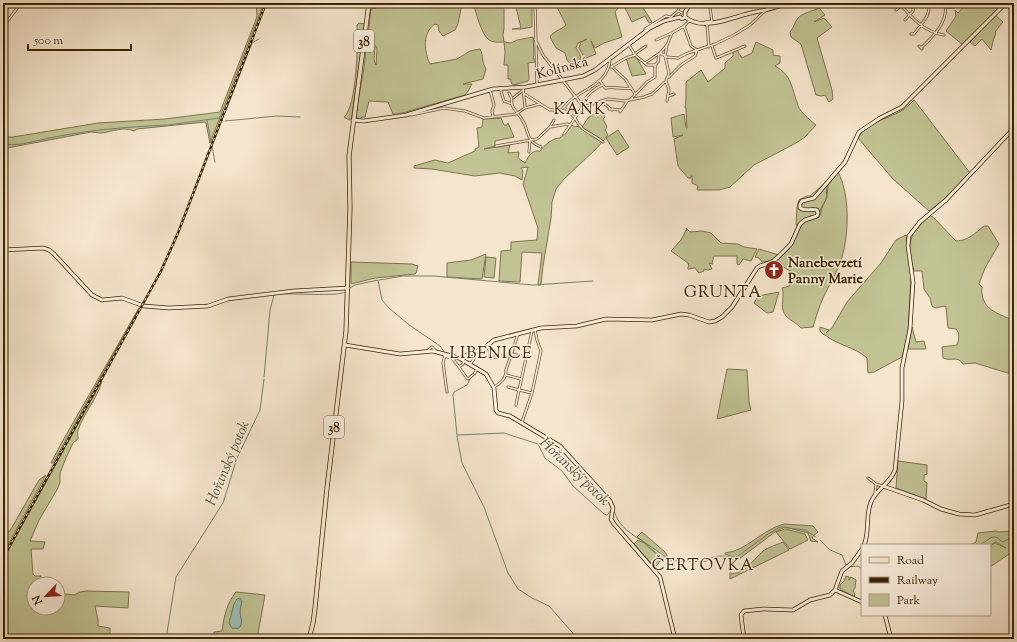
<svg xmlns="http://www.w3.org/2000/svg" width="1017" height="642" viewBox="0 0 1017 642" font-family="'Sorts Mill Goudy',serif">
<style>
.green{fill:#c1c394;stroke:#7e744b;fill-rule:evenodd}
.water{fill:#9cbfb7;stroke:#75816f}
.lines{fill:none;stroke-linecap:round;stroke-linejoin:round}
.stream{stroke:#75816f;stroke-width:1}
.street-casing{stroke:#6a5435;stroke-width:3}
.secondary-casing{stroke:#3b2402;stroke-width:4.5}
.primary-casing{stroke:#3b2402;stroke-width:5}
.street{stroke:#f8eede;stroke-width:1.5}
.secondary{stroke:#f8eede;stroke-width:3}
.primary{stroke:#f5e5cd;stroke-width:3.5}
.rail-casing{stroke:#3b2402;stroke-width:2.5}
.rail{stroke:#f8eede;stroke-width:1;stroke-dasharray:3;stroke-linecap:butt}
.labels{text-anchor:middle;stroke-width:3;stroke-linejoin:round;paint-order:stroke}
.shield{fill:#f8eede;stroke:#746144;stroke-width:1}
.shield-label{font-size:13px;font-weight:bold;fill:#3b2402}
.street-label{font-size:14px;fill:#3b2402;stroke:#f8eede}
.poi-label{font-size:14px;font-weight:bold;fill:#3b2402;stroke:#f8eede;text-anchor:start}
.water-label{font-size:15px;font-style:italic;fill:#585238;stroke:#f8eede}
.quarter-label{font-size:16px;letter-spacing:1px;fill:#3b2402;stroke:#f8eede}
</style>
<rect width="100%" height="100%" fill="#f5e5cd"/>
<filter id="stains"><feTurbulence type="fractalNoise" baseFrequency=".005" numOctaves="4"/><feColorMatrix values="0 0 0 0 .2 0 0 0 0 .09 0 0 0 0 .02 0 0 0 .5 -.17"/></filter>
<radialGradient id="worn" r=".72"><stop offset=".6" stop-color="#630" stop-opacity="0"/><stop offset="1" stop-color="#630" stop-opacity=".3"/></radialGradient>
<path class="green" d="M256,3H261V4L264,3L210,143L206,123L205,122L137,129L134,131C123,126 112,132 101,133C98,133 94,132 91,132L7,148L3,146V135L7,137H13L98,123L165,119L220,112L255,22L257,16Z
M371,3H462L458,24L455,30L443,36L439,31L438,25L435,24C422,33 424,51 430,64L457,59L470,51L480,49C484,56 481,61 486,69L483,79L463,84H472L468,91L465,95L399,114H393L388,102L369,101L365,117H362L360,119L356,118V112L358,110L357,108L364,68L366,48L367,46H372L375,47L374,60L376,65L377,49L375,45H367L371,9L379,7L371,6Z
M473,3H504V28L503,35L504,42L511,43L517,40L533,37L534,55L533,59H535V62L528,63L529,79L528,81L514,85L511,83V79H508V65H504L505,52L504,42C499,42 492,43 488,39C481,33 476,12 473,3Z
M515,3H532V27L521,29H512L521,28Z
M555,3H632L626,7H619L615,12L622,37L604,43L595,48L591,41L596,54L586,58L584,57L579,48L581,42L587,39L578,43L576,48C579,52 582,57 580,62L571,65L567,60L565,53L556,48L550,37C553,31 561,30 566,25Z
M635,3H640L652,22L649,23L645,16L632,22L625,8Z
M967,3H980L982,6L994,3H1004L963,45L946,31L956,16L955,10L958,13Z
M819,8L825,15L814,22L824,18L832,27L817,38L832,90L833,99L829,102L825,95L821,96L816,95L801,44L791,37L790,32C794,28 794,23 798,18C802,13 813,11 819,8Z
M995,15L1003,22L995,32L996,33L993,41L991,50L982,39L975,46L970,42Z
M359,23L365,24L352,115L351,119L349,120L344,117C357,106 358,43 357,25Z
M756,42L773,50V55L780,56V63L775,66C792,75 791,87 797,102C798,111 809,119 816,125L805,137L796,143L754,165L730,187L719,190H697L698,186L692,183V176H691V178H688L678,166L674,139L683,135L673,137L671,118L684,114L686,128H687L686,108H685L686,98V82L701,70L708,82L725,68V63L733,56V52L737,50L742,58L752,53Z
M635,55L646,74L632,76L626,58Z
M914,100L915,101L970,173L943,200L929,211L893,179L858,138C866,122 888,119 901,111C906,108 910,104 914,100Z
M600,109L605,117L603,119L607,127L605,130L608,135L596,149L564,179L556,189L552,202L551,218L543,266L541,285H538L542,253L522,252L520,282L499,281L501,251L511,250V242L537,240L538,228L523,184L528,167L521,168L523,171L522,180L515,176L500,173L475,176L432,169L414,168V166L435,160L448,163L475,151V149L479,147L477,128L482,127L483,119L501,118L504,125H507L508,123L514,137L495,141V146L484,149L510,145L508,153L519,152L518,158L525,163C529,156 531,150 540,151C545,145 552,138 560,138L571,124L573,126L582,127L588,118Z
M618,130L629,147L617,155L606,138Z
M838,172C850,194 849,233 842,257C838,271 829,285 823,298C819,307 816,317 813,327L801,328C796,322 785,319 783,310C781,303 785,295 782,288L789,286L792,281L794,273L778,264L780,273L770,277L765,270C766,265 771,263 776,263C778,258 785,254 789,249C795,242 796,230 803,224C808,219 815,220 820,216L822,208L827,197L828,185Z
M824,184L827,185C826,190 827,194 826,199C824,204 821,206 820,212C813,217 801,217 798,226L796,225L797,207L799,200L807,196H810Z
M930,216L933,217L956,241C968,241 975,233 984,226H988L999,244L985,268L979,284L982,287C980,310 998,313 1014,321V375L975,363L963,364C957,355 952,362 943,358L942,347L957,345C959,340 960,333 956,329L948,328L946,307L945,306L935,308L932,306L930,298L924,289L922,271H914C906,243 908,235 930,216Z
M686,228L690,232L702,231L711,233L721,243L738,244L744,247L757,249L751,261L743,259L739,265L737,264V256H714L712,263L713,264L709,263L712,269L708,270L704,269V271L699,273L695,268L688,269V267L689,266L688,263L671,251L681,240L686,230L687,231Z
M906,235L911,275L908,334L902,357L874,372L868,373L867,358C855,347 837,345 825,335H824L820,331V327L829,330L826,333L832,328L847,302L881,263L896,240Z
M759,249L779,255L769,261L762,262L759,258L755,257Z
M486,254L482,279L447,277V263L471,260Z
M486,257L496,258L494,278L484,277Z
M351,262L412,264L418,266L416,273L415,274L375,278L351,284Z
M779,292L773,312L767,313L754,303L758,296Z
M139,308L53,463H51L62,442Z
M912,327L916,342L924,341L926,349H908Z
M727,369L747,370L749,402L751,410L717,419Z
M102,381C97,399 84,413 78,430C77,433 78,436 78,439L73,443L66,458L60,473V482L58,488L39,520L30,541L45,542L43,549H31L33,574L35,576H41V580L40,583L34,584V608H58V593L74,595L80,592L86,591L129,592L128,608L95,606L98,620V626L110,628V639H3V560Z
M898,461L927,465V474L924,475V481L927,483L926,499L896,488Z
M46,475L3,554V532H9L11,529L39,480Z
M784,524L813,526L818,532L813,536L812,538L818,542L811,541L808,533L785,527L775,532L739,559L725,554V553C747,551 761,530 784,524Z
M785,529L805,534L808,540L790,549L776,532Z
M1014,530V547L1012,552L990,567V546L995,543L1006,548L996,542L990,545H970L976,542L978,533L996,531L998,532L1012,531Z
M642,532L665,552L667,555V558L637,537Z
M638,540L644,543L662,559L656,566L650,562L634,544Z
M783,542L789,550L730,579V573C742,577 755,558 763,551C768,547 777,545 783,542Z
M846,576L849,577V580L851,577L856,580L855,588L853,591L855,594L854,597L840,589V585L844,581Z
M236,592L265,595L257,639H213L214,632L222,631C224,616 227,603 236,592ZM242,601C241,604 240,608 240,612C240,618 244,622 239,628H232L229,623L234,604Z"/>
<path class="water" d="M240,598L242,601C241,605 240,608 240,612C240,618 244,622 239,628H232L229,623L234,604L237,599Z"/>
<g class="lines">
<path class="stream" d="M3,17L12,3
M225,113L252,43L259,39
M207,120L215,162
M223,121L222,120L224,113
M225,121L277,116L300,117
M168,125L219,118L222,113
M3,143C12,148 35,141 45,139C86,130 126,127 167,125
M379,280L403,276H434L533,285L593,281
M350,288L355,285L378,280L382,300L389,308L408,324L440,346L445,353
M279,294C291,293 339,297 345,292
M264,377L270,310L274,295
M467,377L470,379L467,385L454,392L453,395L457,435L504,433L538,444L545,458L562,471L573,486L604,514L607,515L612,509
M457,436L462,463L484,507L508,573L518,589L532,598L549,606L578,639
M614,511C620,529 631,533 645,543C652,549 659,557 668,560C670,561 705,562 707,561
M820,540L830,550L842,555L846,565
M980,545L992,537H996L1003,542L1014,536
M711,558C722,553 731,559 738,556L768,534L780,527L805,530L816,537
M848,567L858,566L862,569
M166,639L176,577L223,503L237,458L260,410L264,379"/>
<g class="street-casing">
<path id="street" d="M535,3L537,85
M899,3C911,17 924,32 944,35
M946,7H954L958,3
M896,10L901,6
M678,11L682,13
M671,17L678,11L681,3
M905,20L913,11V3
M705,22L712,21L710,8L713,3
M707,25L709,47
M684,26L691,46L697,50
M3,27L21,3
M645,29L666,16L670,17
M911,34H914C921,24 931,16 929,3
M535,39L543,55L582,105L581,109L575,118C582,133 591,132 603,142
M656,40L672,33
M629,45L635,55L647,65H655
M712,46L716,58L745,46
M919,46L922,49
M921,48C933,37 949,21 945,3
M636,53L646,46
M660,53L667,57L678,58L688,53L715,44L734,35L750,25L765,11
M645,63L660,53L667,45
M611,67L626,58L635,55
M612,67L626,80L635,94
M669,77L681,65L695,56L697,50
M600,81L605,88C616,86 622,90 631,88
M603,85C596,87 584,97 582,105L586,106L608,99L625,101L644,97L652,94L666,81
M500,88L504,101L512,104
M523,88L525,107
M490,90L494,105L492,111L493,117
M509,93C513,99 511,99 512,105C514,110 518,113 521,118C530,130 524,140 541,147
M523,93L550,110H561C566,106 569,100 575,97C590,87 609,80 610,59
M669,96L674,94
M513,98L522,91
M630,100L647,82L655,77V65L658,62L659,54
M601,101L612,110
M667,101L669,90L666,81L669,73L665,56L667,45L672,33L684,26L690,20
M609,109L621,110
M620,112L628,100
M571,113L579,112
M411,115L444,108L465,111L484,118L516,114L525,108L540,104
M550,127L554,120
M564,134L575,118L564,107
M496,146L537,139L550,127L568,124L570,126
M529,152L530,140
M532,331L519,390L532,393
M487,347L490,351V358L502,356H511
M428,350L432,347L435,350
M512,354L526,357
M445,355L443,363L447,392
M444,356L452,358L459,367L463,364L464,361
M468,363H471L474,359L473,353
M459,367L466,377L468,379L475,373L477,368
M506,375L521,379
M494,387C501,383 506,379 506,370L518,334
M508,387L519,390L516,405
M522,422L532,393L541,351L537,340L535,330
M868,478L876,484L882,486
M875,494L876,484"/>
</g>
<g class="secondary-casing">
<path id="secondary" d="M680,17L682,19L685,17V12L691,3
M685,17C703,32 732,17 751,13C764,10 775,9 787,3
M353,120L364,121L406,115L493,89L526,87L583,76L595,70L650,28L664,21L680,17
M3,250L43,248L49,250L54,254L92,295L102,300L122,298L144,306L169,308L208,306L228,299L293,291L348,288
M345,345L400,354L433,351L459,358L486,374L494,388L496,410L498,413L510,416L560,446L610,501L613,508L611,519L614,524L660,577L675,639
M459,358L483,349L494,340L541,328L577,326L606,319L652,320L681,314L689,315L709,322L715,321L722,317L732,307L757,268L760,266L772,262L778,257L791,244L800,224L805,220L817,216L818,213L817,210C811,208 805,212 800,208V204L802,201L814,198L845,162L859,132L880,118L902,107L1006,3
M883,486L923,500L941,509L959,514L975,515L1014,504
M864,545C870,532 865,516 871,502C876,489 891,483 895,470L902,401V368L910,329L913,282L908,246L909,236L920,222L946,200L1014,128
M835,590L862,602
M885,615L891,639
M744,639L741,615L744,611L763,609L793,610L810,600L830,595L835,590L842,571L852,563L862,549"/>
</g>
<g class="primary-casing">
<path id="primary" d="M309,639L313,623L315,608L327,488L346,331L350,208L349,156L369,3"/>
</g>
<use href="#street" class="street"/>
<use href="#secondary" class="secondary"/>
<use href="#primary" class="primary"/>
<g class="rail-casing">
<path id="rail" d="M3,558L161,271L178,233L266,3"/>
</g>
<use href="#rail" class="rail"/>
</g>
<defs>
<g id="church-disc" transform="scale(1)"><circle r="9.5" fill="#8f2418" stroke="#f8eede"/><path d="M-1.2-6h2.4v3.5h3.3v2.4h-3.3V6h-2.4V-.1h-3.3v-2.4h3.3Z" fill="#fff"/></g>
</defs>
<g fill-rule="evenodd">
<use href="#church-disc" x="774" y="270"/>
</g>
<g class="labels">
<g class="shield">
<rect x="354" y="30" width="20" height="22" rx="3"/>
<rect x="324" y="416" width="20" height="22" rx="3"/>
</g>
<g class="shield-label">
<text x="364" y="46">38</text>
<text x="334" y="432">38</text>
</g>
<g class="street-label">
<text transform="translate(562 67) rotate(-15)" y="5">Kolínská</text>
</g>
<g class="poi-label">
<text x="788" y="267">Nanebevzetí<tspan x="788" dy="16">Panny Marie</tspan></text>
</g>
<g class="water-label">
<text transform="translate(227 463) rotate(-67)" y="5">Hořanský potok</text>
<text transform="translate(575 471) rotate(44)" y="5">Hořanský potok</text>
</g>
<g class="quarter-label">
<text x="580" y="114">KAŇK</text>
<text x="723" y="297">GRUNTA</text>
<text x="491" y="358">LIBENICE</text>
<text x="703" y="570">ČERTOVKA</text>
</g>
</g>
<rect width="1017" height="642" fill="none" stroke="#f5e5cd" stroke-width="16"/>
<rect x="4" y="4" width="1009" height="634" fill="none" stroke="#3b2402" stroke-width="2"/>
<rect x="8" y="8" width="1001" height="626" fill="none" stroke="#3b2402"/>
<rect x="861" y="544" width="130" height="72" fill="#f8eede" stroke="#ac9d86"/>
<rect x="869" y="557" width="20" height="6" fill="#f5e5cd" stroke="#ac9d86"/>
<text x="897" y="564" font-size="12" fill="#3b2402">Road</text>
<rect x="869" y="577" width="20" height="6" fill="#3b2402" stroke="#ac9d86"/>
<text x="897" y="584" font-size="12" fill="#3b2402">Railway</text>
<rect x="869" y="594" width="20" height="12" fill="#c1c394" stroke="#ac9d86"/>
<text x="897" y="604" font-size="12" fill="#3b2402">Park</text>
<g transform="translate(46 596) rotate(245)"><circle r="19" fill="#f8eede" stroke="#ac9d86"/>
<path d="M0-3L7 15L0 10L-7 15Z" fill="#8f2418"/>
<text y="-6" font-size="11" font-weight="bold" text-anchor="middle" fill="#3b2402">N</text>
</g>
<path d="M28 44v6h103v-6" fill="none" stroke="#3b2402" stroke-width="2"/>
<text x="34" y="44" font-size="12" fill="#3b2402" stroke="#f8eede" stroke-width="3" paint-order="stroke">500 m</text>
<rect width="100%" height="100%" filter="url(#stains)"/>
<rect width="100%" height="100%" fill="url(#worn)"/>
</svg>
